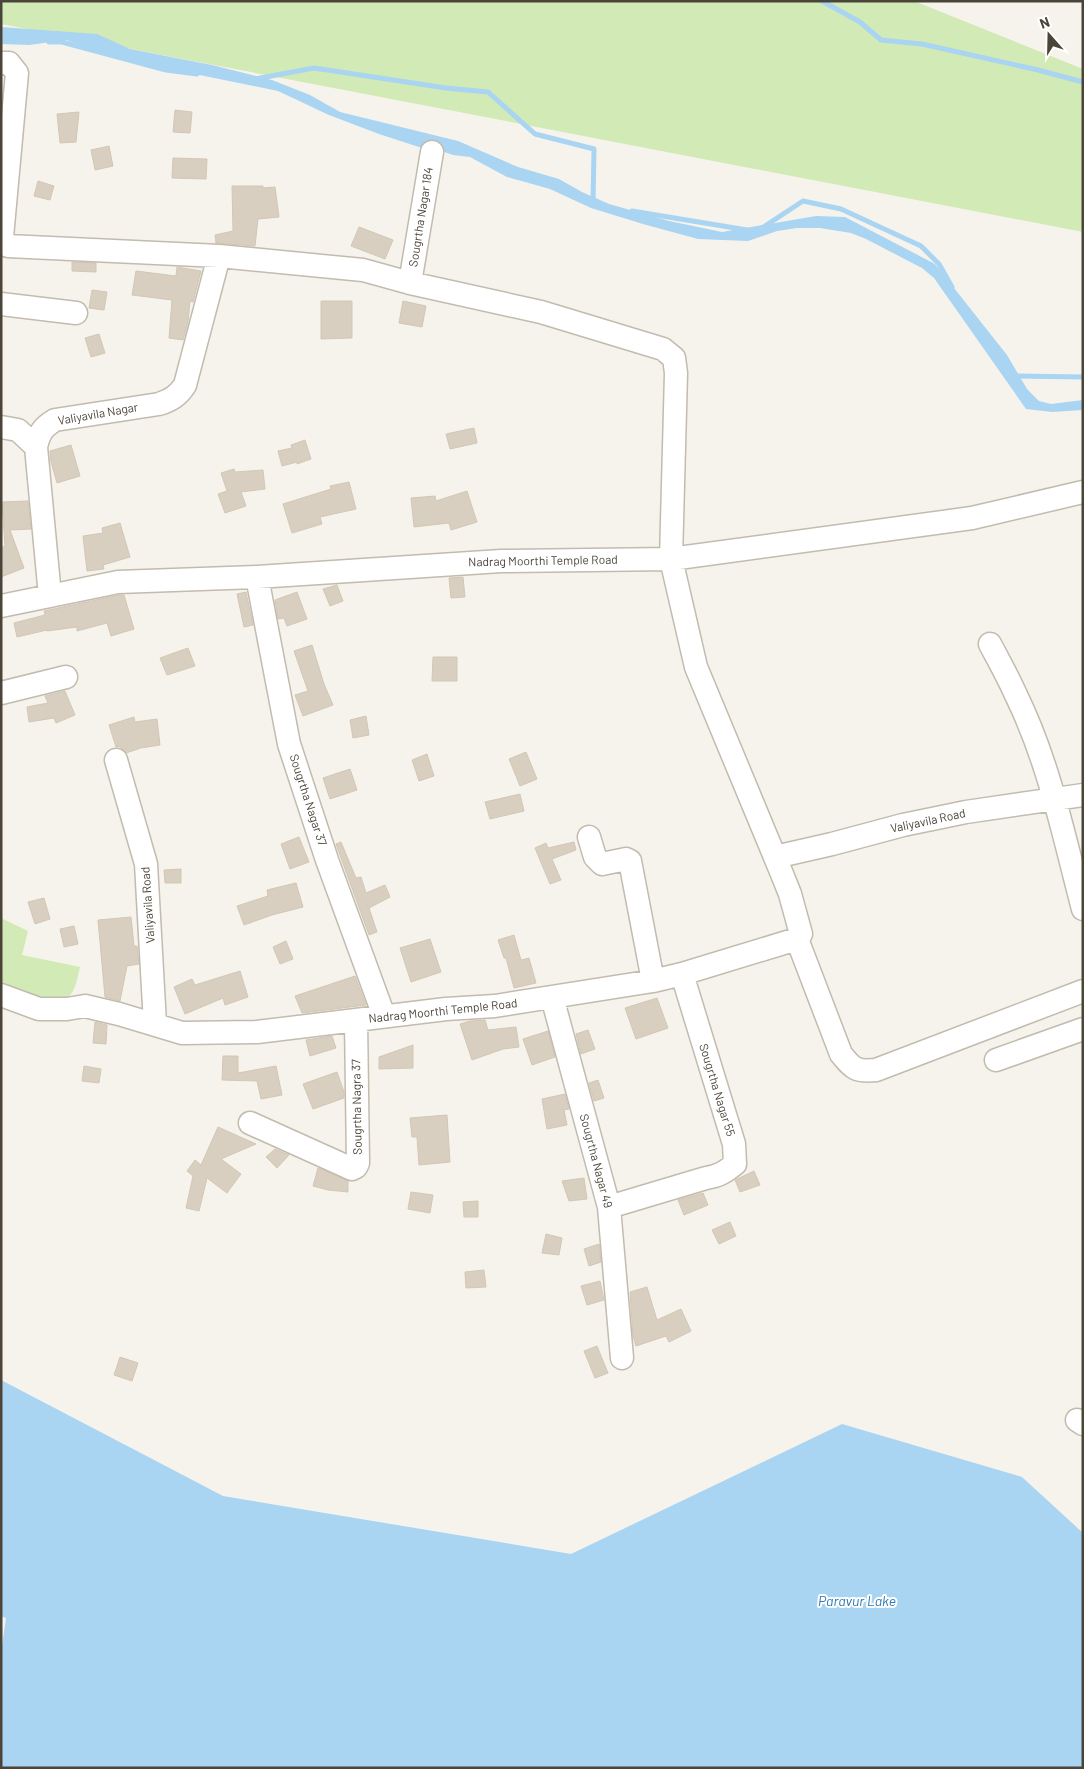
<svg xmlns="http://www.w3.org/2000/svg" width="1084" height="1769" viewBox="0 0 1084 1769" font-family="Barlow,sans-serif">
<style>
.green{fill:#d2eab5}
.water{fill:#a9d4f2}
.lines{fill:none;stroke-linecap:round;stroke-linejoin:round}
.stream{stroke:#a9d4f2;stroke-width:5}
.building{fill:#d8cfc1;stroke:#d3c7b4}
.minor-casing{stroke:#c2bbae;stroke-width:25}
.minor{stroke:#fff;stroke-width:22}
.labels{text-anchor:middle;stroke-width:4;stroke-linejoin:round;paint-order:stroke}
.street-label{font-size:12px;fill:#4b4439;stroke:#fff}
.water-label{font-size:14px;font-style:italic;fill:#2e7ab2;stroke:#fff}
</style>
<rect width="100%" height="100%" fill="#f6f3ec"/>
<path class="green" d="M1,1H914L1083,69V232L1,24Z
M1,918L28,931L22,955L80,967C78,975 76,988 71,994C53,1015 22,994 1,986Z"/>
<path class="water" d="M1,27L97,34L130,49L212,65L272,80L310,95L340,112L458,141L518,167L559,179L582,192L609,204L669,221L722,232L816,216L845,217L935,264L1007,355L1027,389L1039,401L1051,404L1083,400V410L1052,412L1026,409L934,278L922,268L866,239L851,233L820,228H797L777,231L748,241L698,239L643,224L591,208L550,189L507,177L470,157L453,155L427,146L422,148L379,134L329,115L278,91L131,61L66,40L29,45L1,44Z
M1,1380L223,1496L571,1554L842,1424L1022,1477L1083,1533V1768H1V1653L6,1618L1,1616Z"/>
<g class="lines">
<path class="stream" d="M822,1L860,22L881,40L922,44L1038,70L1083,82
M49,42H62L166,70L197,74
M255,79L314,68L446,88L488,92L535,134L594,149L593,203
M632,211L747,230
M762,228L803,201L841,209L921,246L939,264L952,287
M1014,376L1083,377"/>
</g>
<path class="building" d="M175,110L192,112L190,133L173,132Z
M79,112L76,142L60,143L57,114Z
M109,146L113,166L95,170L91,150Z
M173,158L207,159L206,179L172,178Z
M38,181L54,186L50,200L34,196Z
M232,186H263V188L275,187L279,217L258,219L255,246L216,243L215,235L233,231Z
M359,227L393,240L385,259L351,246Z
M72,262L96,263V272L72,271Z
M177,267L201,271L193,302L190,301L188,322L183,340L169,338L172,300L132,295L136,271L176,276Z
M92,290L107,292L104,310L89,308Z
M321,301H352V338L321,339Z
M403,301L426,306L422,327L399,323Z
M99,334L105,353L91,357L85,338Z
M474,428L477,443L450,449L446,434Z
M305,440L311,459L297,464V462L282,466L278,451L292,448L291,445Z
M71,445L80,476L57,483L51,462L50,451Z
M234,469L235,472L263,470L265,489L241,492L246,506L225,513L218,494L227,491L221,473Z
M349,482L356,509L320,517L322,524L292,533L283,504L331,489L330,486Z
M467,491L477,522L451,530L449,523L414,527L411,498L435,496L436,501Z
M28,501L31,529L10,530L24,568L1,577V548L5,546L2,502Z
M120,523L130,557L103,565L104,569L87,571L83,536L103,533L102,528Z
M463,577L465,597L451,598L449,578Z
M337,585L343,601L330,606L323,589Z
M246,592L253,625L244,627L237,594Z
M297,592L307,619L287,626L284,618L278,619L275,600Z
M120,595H124L134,629L111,636L107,623L77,631V627L47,631V630L17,637L14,623L45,615L44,611Z
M312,645L324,684L333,705L303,716L295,695L308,691L294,651Z
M188,648L195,666L167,675L160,658Z
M433,657H457V681H432Z
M65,691L75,715L56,723L54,718L29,722L27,707L48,703L45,696Z
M366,716L369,735L353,738L350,720Z
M134,717L135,722L157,719L160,745L141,748L126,753L120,747H116L109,725Z
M526,752L537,779L520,786L509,759Z
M427,754L434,776L419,781L412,760Z
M350,769L357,790L330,799L323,778Z
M520,794L524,811L490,819L485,802Z
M299,837L309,862L290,869L281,844Z
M341,842L356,878L361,877L366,893L385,885L390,897L369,908L377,932L369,935L336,844Z
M574,842L576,850L552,859L561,880L550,884L535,848L546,843L548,848Z
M181,869V883H165L164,870Z
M296,883L303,907L272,915L244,925L237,906L268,896L267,890Z
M44,898L50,919L35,924L28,902Z
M131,917L134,946H137L139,964L127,966L120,1001L105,997L98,920Z
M74,926L78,944L64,947L60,929Z
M514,935L521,960L529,958L536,983L514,988L506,958H504L498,940Z
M430,939L441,972L411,982L400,948Z
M286,941L293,959L280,964L273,947Z
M240,971L248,997L225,1005L223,998L185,1014L174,987L192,979L195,985Z
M355,976L366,1005L302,1013L295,996Z
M657,998L668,1028L636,1039L625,1008Z
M485,1020L488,1030L516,1027L519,1047L503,1049L472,1060L460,1024L470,1021Z
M95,1022L107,1025L106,1044L93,1043Z
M588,1030L595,1049L581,1054L576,1034Z
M548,1031L555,1057L532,1065L523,1039Z
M332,1036L336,1048L310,1056L306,1040Z
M413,1045V1068L379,1069V1057Z
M223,1056H238V1073L276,1066L282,1095L261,1099L257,1081L222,1080Z
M84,1066L101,1069L99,1083L82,1081Z
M337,1072L344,1092V1098L313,1109L303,1084Z
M598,1080L604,1098L594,1101L589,1083Z
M565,1094L569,1109L564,1110L567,1125L547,1129L542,1099Z
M447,1115L450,1162L419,1165L417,1137H412L410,1118Z
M218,1127L256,1144L221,1159L241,1174L227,1193L207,1178L199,1211L186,1208L193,1176L187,1171L195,1160L201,1165Z
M275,1149L289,1155L277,1168L266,1157Z
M318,1168L348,1181V1192L328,1190L313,1186Z
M754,1171L760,1185L740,1192L735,1180Z
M584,1178L587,1199L569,1201L562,1181Z
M411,1192L433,1195L430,1213L408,1209Z
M703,1193L708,1205L684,1215L678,1200Z
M478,1201V1217H464L463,1202Z
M730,1222L736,1236L719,1244L712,1230Z
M546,1234L562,1238L559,1255L542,1253Z
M599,1244L601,1262L589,1266L584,1249Z
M484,1270L486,1287L466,1288L465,1272Z
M600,1281L604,1300L587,1305L581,1286Z
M647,1287L657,1320L681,1309L691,1331L669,1342L666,1336L636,1346L633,1336L630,1292Z
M597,1346L608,1373L595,1378L584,1351Z
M120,1357L138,1363L132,1381L114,1375Z"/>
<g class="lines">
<g class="minor-casing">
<path id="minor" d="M1,63H9L17,73L2,237L8,246L219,256L363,270L410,283L541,312L663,349L674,358L676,373L671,559L696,667L782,874L790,894L801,934L797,939L682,974L653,981L495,1006L446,1009L257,1032L182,1033L119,1014L85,1006L67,1009H39L1,995
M410,283L432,152
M1,304L76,313
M1,427L18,430L36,447
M257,577L289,744L327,860L384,1016
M50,596L36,447C39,433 43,427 55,420L159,404C171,400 178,396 185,385L219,256
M1,606L118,582L257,577L501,561L671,559L972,518L1083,492
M990,644C999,661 1008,677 1016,695C1049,762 1064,837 1083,909
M1,693L66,677
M116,760L146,864L155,1024
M589,837L595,857L602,864L626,859L630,861L653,981
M775,857L832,844L903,825L966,812L1083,795
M797,939L841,1054C853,1069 856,1072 876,1070L1083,991
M552,997L609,1207L622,1358
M996,1060L1083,1029
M250,1123L352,1169L356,1167L358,1163L356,1020
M609,1207L706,1178C719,1176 725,1172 735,1164L734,1144L682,974
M1077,1420L1083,1424"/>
</g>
<use href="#minor" class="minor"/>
</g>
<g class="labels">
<g class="street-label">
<text transform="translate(421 217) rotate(-81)" y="4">Sougrtha Nagar 184</text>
<text transform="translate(98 414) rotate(-10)" y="4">Valiyavila Nagar</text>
<text transform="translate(543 561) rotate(-1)" y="4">Nadrag Moorthi Temple Road</text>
<text transform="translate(308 800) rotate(72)" y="4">Sougrtha Nagar 37</text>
<text transform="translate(928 821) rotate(-12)" y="4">Valiyavila Road</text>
<text transform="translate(148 905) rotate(-94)" y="4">Valiyavila Road</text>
<text transform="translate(443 1011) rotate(-6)" y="4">Nadrag Moorthi Temple Road</text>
<text transform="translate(717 1090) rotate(73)" y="4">Sougrtha Nagar 55</text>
<text transform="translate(357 1107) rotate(-91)" y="4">Sougrtha Nagra 37</text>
<text transform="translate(596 1161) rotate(75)" y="4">Sougrtha Nagar 49</text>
</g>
<g class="water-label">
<text x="857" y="1606">Paravur Lake</text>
</g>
</g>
<rect width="1084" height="1769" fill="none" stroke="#4b4439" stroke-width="5"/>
<g transform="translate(1049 35) rotate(340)" stroke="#ffffff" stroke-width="4" paint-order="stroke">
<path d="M0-4L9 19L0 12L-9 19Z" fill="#4b4439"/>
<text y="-8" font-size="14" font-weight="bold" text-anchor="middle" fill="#4b4439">N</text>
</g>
</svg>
